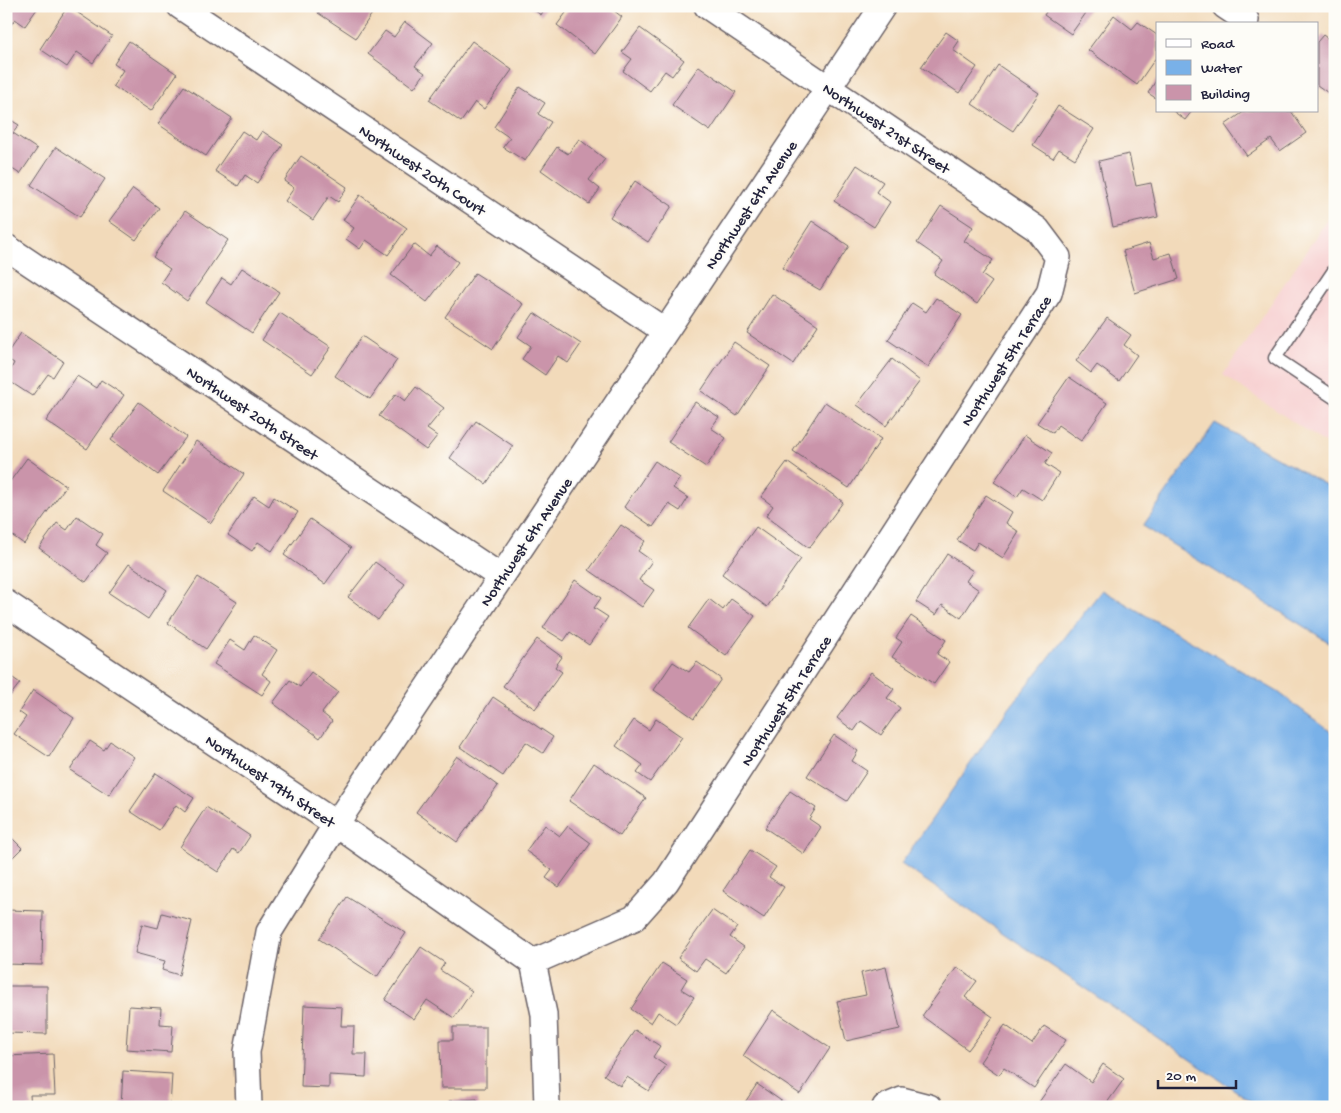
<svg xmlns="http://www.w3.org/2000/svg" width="1341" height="1113" viewBox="0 0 1341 1113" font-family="'Gochi Hand',sans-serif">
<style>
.built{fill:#f7cfd0}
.water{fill:#79b1e8;stroke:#4e6a92}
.building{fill:#ca94aa}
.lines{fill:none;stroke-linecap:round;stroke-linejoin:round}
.service-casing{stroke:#6b6267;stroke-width:15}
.minor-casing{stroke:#6b6267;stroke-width:28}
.service{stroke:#fff;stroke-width:12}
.minor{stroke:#fff;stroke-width:25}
.labels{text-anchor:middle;stroke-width:4;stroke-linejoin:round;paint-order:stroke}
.street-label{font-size:16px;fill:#22223b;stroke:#fdfcf7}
</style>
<rect width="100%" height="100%" fill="#fdfcf7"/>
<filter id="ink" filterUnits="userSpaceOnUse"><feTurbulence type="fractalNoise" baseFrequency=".02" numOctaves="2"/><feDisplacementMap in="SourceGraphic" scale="10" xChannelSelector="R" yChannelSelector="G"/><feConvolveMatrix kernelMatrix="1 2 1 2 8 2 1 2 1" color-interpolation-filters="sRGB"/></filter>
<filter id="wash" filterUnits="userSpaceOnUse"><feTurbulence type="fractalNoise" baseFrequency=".0096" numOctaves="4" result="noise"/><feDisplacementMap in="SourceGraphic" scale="20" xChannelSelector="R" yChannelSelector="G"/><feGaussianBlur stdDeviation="1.12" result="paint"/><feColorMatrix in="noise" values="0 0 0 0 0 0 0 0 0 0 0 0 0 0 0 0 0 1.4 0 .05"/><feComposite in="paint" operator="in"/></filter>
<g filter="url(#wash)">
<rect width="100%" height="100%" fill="#f2daba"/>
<path class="built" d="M1335,208V450L1223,375Z"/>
<path class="water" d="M1215,423L1335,490V646L1143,526Z
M1102,590L1278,692L1335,735V1107H1260L901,864L1004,715Z"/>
<g id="blocks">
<path class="building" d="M6,6H39L25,26L15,19L6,32Z
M68,6L112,36L93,63L77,52L67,67L40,49Z
M322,6H377L356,38L318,13Z
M528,6H546L541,15Z
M571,6H588L593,10L596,6H608L622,17L595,54L557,25Z
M1050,6H1091L1071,34L1044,15Z
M1114,15L1132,29L1138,22L1157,35V56L1137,85L1088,50Z
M405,22L433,43L415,66L425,73L414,88L368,54L385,31L394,37Z
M640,28L684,60L672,76L665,71L650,91L623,71L632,59L622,52Z
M946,32L959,41L953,50L977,67L959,93L921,67Z
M1323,35L1335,44V91L1331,95L1317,85V42Z
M129,41L177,74L151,111L113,86L123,70L114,64Z
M472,41L512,70L484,109L475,102L461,122L429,100Z
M998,65L1039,93L1013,131L972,104Z
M699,66L736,92L710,131L672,105Z
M1157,79V99L1148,93Z
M184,86L232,118L206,156L158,124Z
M520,87L545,103L538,114L551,122L525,161L503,147L510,138L494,127Z
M1058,106L1094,129L1075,159L1059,149L1053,158L1033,145Z
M1173,111H1192L1185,120Z
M1245,111H1291L1306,133L1280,151L1271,139L1247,156L1225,125Z
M6,117L19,125L13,133L37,149L20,174L6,165Z
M242,131L256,140L262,131L283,145L257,183L245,175L238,186L215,171Z
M579,139L605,159L589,180L600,189L589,204L541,170L557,147L568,154Z
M56,147L105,179L80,217L31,185Z
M1129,154L1136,186L1151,183L1158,217L1113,227L1099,161Z
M301,156L347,187L338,202L329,196L313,220L285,201L294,188L284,181Z
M857,165L883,182L876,192L890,202L874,227L834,201Z
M635,181L672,206L648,242L610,217Z
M133,189L159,208L136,240L109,221Z
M360,195L407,228L388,255L366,240L360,249L346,239L354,228L343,220Z
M941,206L973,227L964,241L993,260L982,275L992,282L977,304L934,274L943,261L917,243Z
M185,211L228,240L187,301L161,282L170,269L153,257Z
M812,221L849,246L820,290L782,268Z
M1149,243L1154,258L1171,253L1179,279L1135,293L1123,251Z
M414,244L429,256L437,246L458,262L427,302L391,275Z
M242,268L279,292L252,333L206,302L222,278L231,284Z
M475,273L523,304L493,349L445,317Z
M772,294L818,325L793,364L747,333Z
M936,298L962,315L928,367L888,340L912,303L926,312Z
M280,313L331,347L312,374L262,340Z
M534,313L581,344L568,363L558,356L545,375L522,359L531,346L518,337Z
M1107,318L1131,335L1124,345L1137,355L1119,381L1097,365L1091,373L1076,361Z
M21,333L63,361L53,377L48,374L32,396L6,379L14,363L6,358V355Z
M362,336L397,360L370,399L335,376Z
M734,342L770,366L737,416L701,391Z
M892,359L920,381L886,426L857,405Z
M77,376L96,388L101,380L124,395L87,449L46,421Z
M1069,377L1107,403L1081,441L1058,425L1053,433L1037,423Z
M416,387L444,408L427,429L437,436L426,450L379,416L396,394L405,401Z
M139,402L186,437L158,475L111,440Z
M695,402L719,417L711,428L726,438L706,467L668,442Z
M825,402L881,439L849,488L793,451Z
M476,421L513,446L486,484L450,458Z
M1025,435L1052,453L1045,464L1059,473L1042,500L1023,488L1017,497L994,482Z
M196,441L244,474L211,523L163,491Z
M27,458L66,486L24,544L6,531V487Z
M655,461L680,478L673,488L688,498L680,511L669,504L653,527L624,507Z
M787,462L843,502L809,548L766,516L773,506L761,497Z
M986,495L1012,512L1006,523L1019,532L1003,558L978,542L973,550L957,540Z
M254,496L269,506L274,497L298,512L272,551L258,542L252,551L228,535Z
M77,516L103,534L96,545L107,553L86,582L39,548L57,523L67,530Z
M310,519L351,548L325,584L284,555Z
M621,525L645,541L638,551L652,561L639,580L654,590L642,607L589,570Z
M756,527L801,559L767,607L722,574Z
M947,554L973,571L966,581L979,590L961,618L942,605L936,615L916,602Z
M375,562L405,584L378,620L348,597Z
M129,564L167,590L148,619L109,593Z
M198,577L237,602L206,649L168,623Z
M575,580L601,598L594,608L608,617L589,645L570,632L564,641L543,628Z
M709,599L723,610L731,599L755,616L726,656L688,628Z
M911,616L946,640L937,654L949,662L934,684L892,657L902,642L896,638Z
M254,635L277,650L262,674L271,681L262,695L214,664L230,640L245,650Z
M537,639L562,657L555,667L562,672L535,709L503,686Z
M673,662L689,672L697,662L721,679L694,718L654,690Z
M311,672L338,692L322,713L332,721L320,738L273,703L290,680L300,687Z
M871,672L894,689L887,698L900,708L881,735L861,721L854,731L837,718Z
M6,673L20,683L6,701Z
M33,690L74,718L49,757L14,734L26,717L19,712Z
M493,697L553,737L543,753L526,742L503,776L460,747Z
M656,719L682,737L650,782L637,773L643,765L616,746L634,720L649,730Z
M834,735L858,751L852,761L867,771L847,801L807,776Z
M90,741L104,750L110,741L134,757L109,795L70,770Z
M457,756L498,786L457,842L416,812Z
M594,763L646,798L620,836L569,801Z
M156,773L194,798L185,812L176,805L159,830L130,811Z
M790,791L816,808L809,819L821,827L804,854L765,828Z
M206,807L250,836L239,853L233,849L218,872L180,847Z
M545,825L560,836L568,826L591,843L559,887L546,878L552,870L526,851Z
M6,832L22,848L6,864Z
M750,850L776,867L769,877L784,887L764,918L723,891Z
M347,897L406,933L377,977L319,939Z
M6,910L43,911L42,965L6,964Z
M712,910L737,927L730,937L744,947L726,973L705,959L696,971L678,958Z
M162,913L192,921L179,975L162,970L165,961L135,953L142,924L158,928Z
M421,947L445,963L440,970L472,991L454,1018L427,1000L414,1019L385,1000Z
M662,963L687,979L681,989L694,997L676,1024L658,1012L651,1023L631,1009Z
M886,967L900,1029L846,1041L837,1001L866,995L861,973Z
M957,967L977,981L965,997L993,1017L968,1050L922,1016Z
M6,986H47V1034L6,1033Z
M304,1005L342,1007L341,1026H354L353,1054H367L366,1077L329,1075V1088L301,1087Z
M129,1006L161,1008L160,1024L173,1025L171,1052L126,1049Z
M773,1010L830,1048L800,1094L743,1056Z
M1005,1025L1032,1044L1044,1026L1066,1040L1034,1088L1004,1068L999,1075L980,1062Z
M453,1027H486V1088H441L440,1040H453Z
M635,1030L660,1046L653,1057L666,1066L649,1091L627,1077L620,1086L604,1075Z
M53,1054L55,1095H30L31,1107H6V1056Z
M1066,1064L1091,1082L1103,1064L1124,1079L1104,1107H1046L1039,1102Z
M123,1071L172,1074L170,1107H121Z
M757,1084L790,1107H742Z
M477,1099L478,1107H449V1101Z"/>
</g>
</g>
<g filter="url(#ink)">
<use href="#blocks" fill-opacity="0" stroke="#6b6267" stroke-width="1"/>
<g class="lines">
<g class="service-casing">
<path id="service" d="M1335,269L1275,358L1335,398"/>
</g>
<g class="minor-casing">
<path id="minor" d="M180,6L665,331
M1225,6L1246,20
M6,247L501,577
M6,603L336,824L533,962
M249,1107L247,1052L269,932L336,824L883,6
M547,1107L544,1014L533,962L634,918L666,882L1049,293L1058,257L1037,229L707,6
M885,1107L902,1100L929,1107"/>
</g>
<use href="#service" class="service"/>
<use href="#minor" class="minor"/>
</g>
</g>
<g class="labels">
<g class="street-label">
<text transform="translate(887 127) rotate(34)" y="6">Northwest 21st Street</text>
<text transform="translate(423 169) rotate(34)" y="6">Northwest 20th Court</text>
<text transform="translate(750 204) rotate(-56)" y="6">Northwest 6th Avenue</text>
<text transform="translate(1005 360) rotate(-57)" y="6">Northwest 5th Terrace</text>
<text transform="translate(253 412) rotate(34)" y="6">Northwest 20th Street</text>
<text transform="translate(525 541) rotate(-56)" y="6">Northwest 6th Avenue</text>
<text transform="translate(785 700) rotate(-57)" y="6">Northwest 5th Terrace</text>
<text transform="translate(271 780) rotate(34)" y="6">Northwest 19th Street</text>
</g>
</g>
<rect width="1341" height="1113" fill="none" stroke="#fdfcf7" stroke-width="25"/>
<rect x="1156" y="22" width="162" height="90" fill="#fdfcf7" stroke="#a5a5ac"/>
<rect x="1166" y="39" width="25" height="8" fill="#ffffff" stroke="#a5a5ac"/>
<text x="1201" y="48" font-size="15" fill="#22223b">Road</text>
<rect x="1166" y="60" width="25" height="15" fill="#79b1e8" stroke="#a5a5ac"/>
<text x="1201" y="72" font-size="15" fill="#22223b">Water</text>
<rect x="1166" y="85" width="25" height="15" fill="#ca94aa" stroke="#a5a5ac"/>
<text x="1201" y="98" font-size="15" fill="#22223b">Building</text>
<path d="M1158 1080v8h78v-8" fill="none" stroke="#22223b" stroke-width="2.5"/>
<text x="1166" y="1080" font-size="15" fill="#22223b" stroke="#fdfcf7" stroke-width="4" paint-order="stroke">20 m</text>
</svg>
